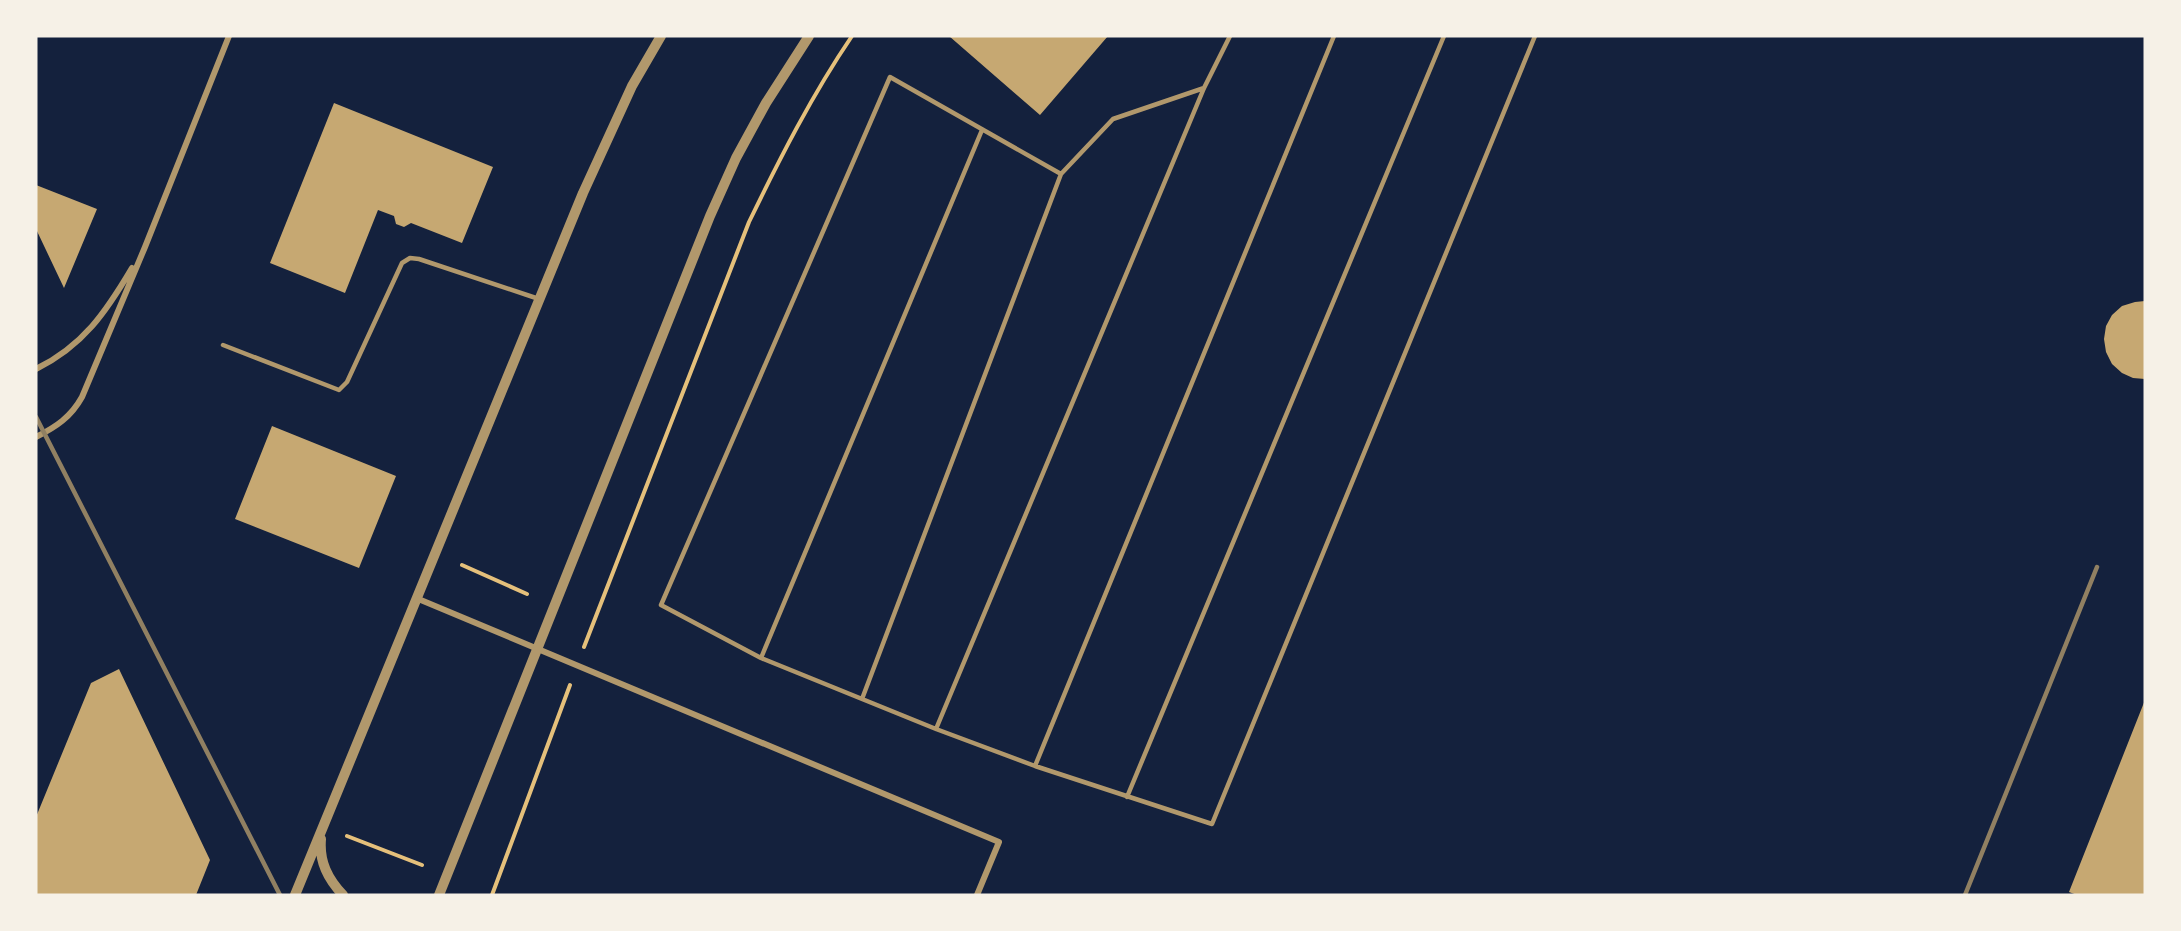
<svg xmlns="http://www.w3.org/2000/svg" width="2181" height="931" viewBox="0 0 2181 931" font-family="Overpass,sans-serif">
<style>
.building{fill:#c6a872}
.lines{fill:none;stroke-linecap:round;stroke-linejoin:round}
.path{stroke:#e5c07b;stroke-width:4}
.service{stroke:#b1986c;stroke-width:4.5}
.minor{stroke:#b1986c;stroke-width:6}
.tertiary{stroke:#b1986c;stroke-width:10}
.rail{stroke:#918062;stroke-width:4.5}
</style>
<rect width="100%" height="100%" fill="#14213d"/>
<path class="building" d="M949,36H1108L1040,115Z
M334,103L493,167L462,243L411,223L404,227L396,224L394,216L378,210L345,293L270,263Z
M36,185L97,209L64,288L36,229Z
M2145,301V379L2133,378L2122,373L2112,364L2106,352L2104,339L2106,326L2112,315L2122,306L2135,302Z
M272,426L396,476L359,568L235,519Z
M119,669L210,860L196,895H36V817L91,683Z
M2145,700V895H2077L2069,892Z"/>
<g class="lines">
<path class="path" d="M462,565L527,594
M584,647L749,222C780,158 812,95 852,36
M347,836L422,865
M492,895L570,685"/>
<path class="service" d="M1204,88L1113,119L1061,174L890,77L661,605L761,658L936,729L1035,766L1212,824L1535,36
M223,345L339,390L347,382L402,263L410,258L419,259L539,299
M761,658L982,130
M862,699L1061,174
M936,729L1204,88L1230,36
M1035,766L1334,36
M1127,797L1444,36"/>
<path class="minor" d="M36,369C83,346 106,312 132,268
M36,437C56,427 71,417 82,397L145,247L229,36
M416,598L999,842L977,895"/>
<path class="tertiary" d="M321,839C319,862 328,879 343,895
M295,895L583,193L632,86L661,36
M439,895L710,216L736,158L766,103L809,36"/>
<path class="rail" d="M36,417L280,895
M1965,895L2097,567"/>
</g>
<rect width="2181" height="931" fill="none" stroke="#f6f1e7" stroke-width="75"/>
</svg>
